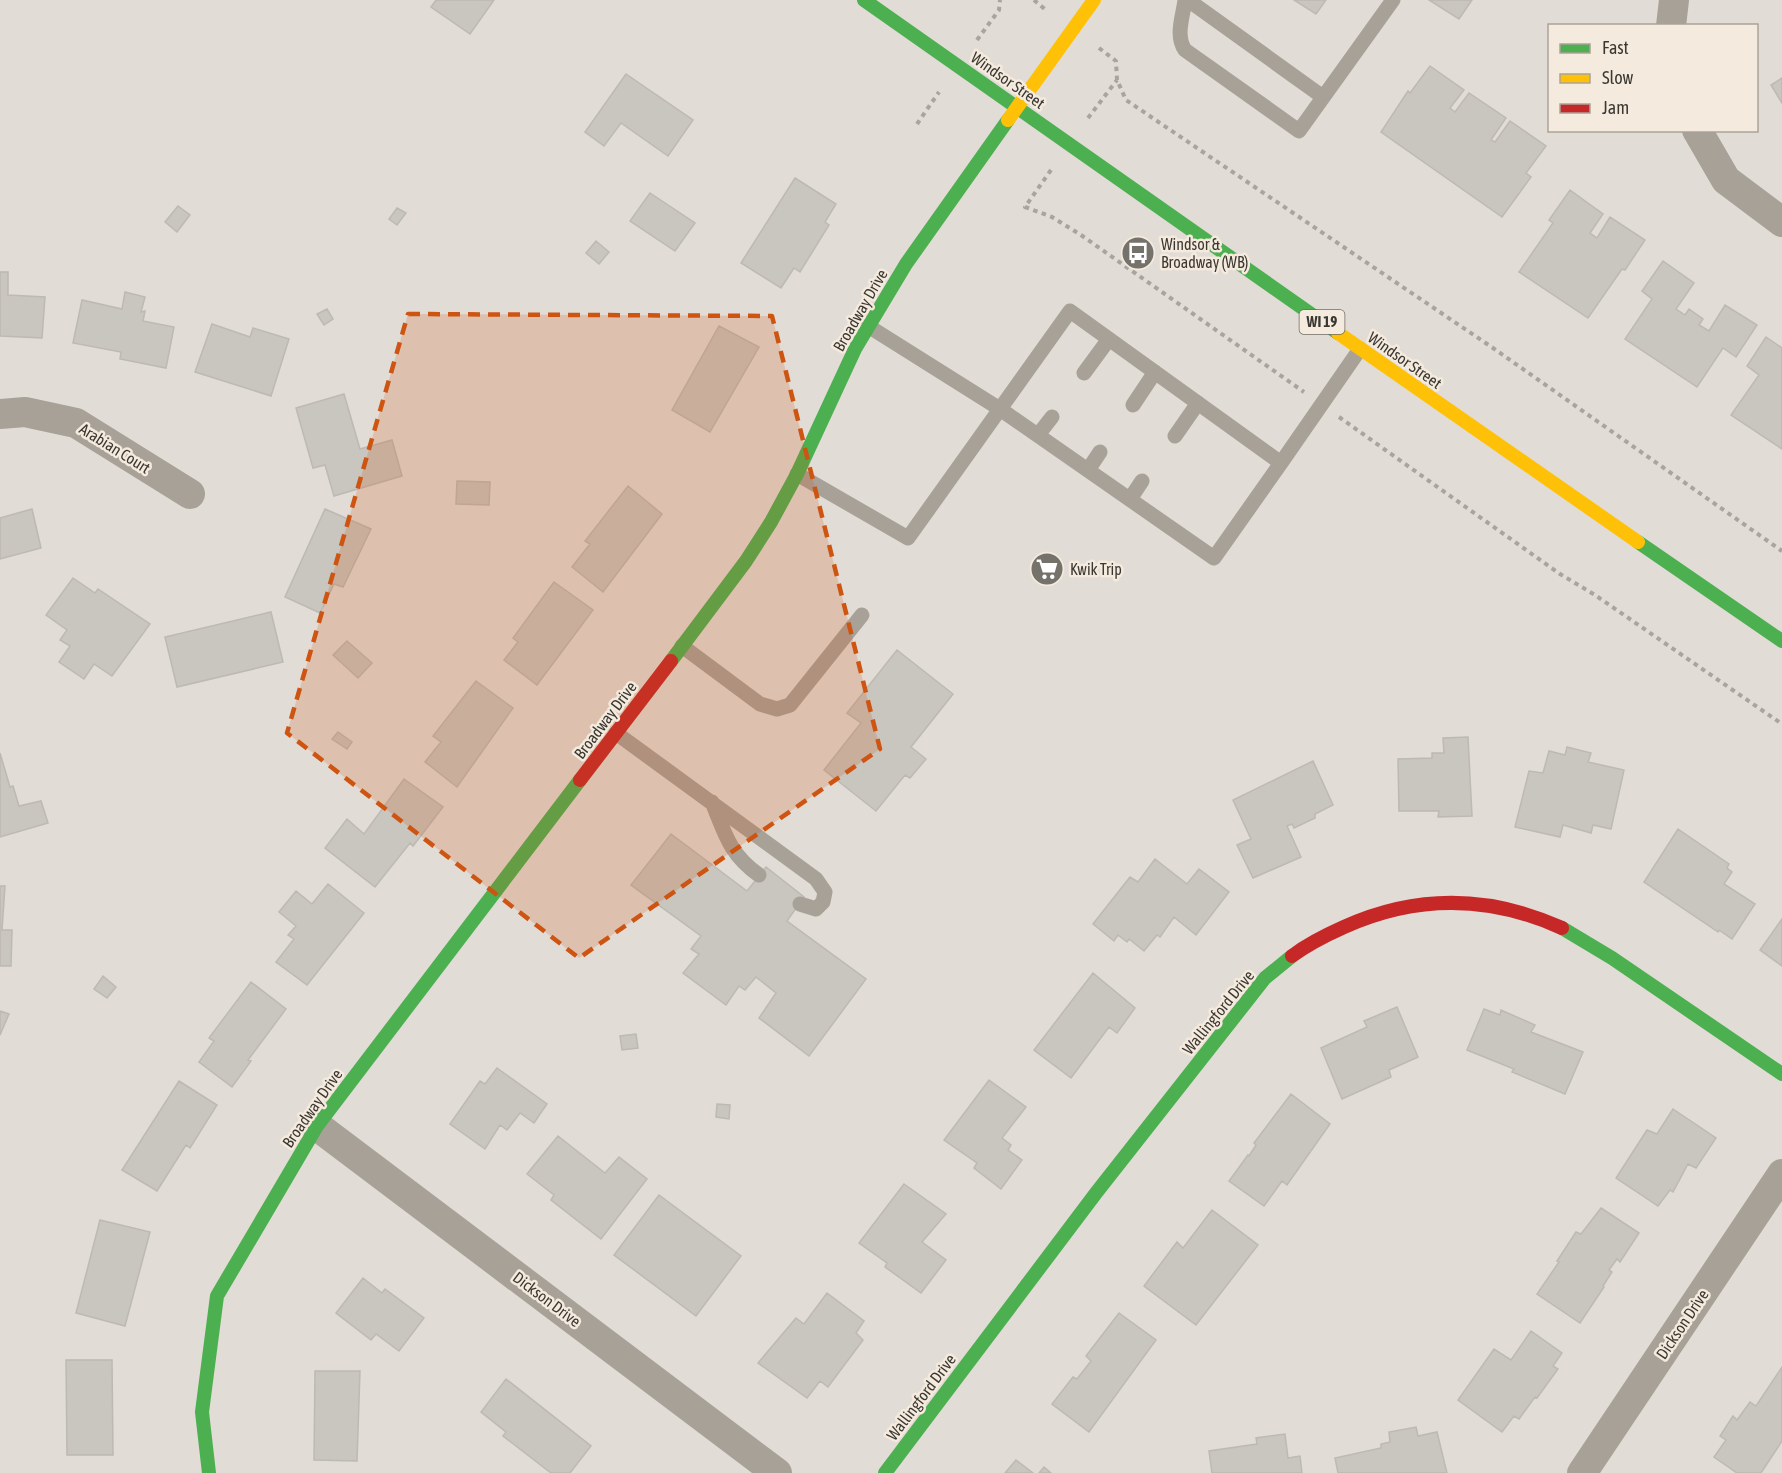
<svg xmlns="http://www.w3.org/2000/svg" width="1782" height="1473" viewBox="0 0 1782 1473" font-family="'Asap Condensed',sans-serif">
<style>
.building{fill:#c9c5bf;stroke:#bdb9b3;stroke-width:1.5}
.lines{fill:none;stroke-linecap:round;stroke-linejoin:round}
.path{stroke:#a9a49d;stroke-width:4;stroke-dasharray:4.5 4.5;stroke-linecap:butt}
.lane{stroke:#a8a198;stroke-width:15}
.street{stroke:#a8a198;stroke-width:30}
.fast{stroke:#4caf50;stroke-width:14}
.slow{stroke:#ffc107;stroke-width:14}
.jam{stroke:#c62828;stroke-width:14}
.marked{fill:#ce5412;fill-opacity:0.2;stroke:#ce5412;stroke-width:4.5;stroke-dasharray:12 8;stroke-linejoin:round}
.labels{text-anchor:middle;stroke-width:5;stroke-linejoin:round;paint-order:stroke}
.shield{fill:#f4eadd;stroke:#726d65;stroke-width:1.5}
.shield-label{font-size:15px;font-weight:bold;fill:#3b3832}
.street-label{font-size:16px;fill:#3b3832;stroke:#f4eadd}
.poi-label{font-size:16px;fill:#3b3832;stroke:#f4eadd;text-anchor:start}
</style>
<rect width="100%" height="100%" fill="#e1dcd5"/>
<path class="building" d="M436,0H494L470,34L431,7Z
M1294,0H1326L1316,14Z
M1429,0H1472L1459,19Z
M1430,66L1464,90L1450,108L1455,112L1469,93L1506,118L1491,140L1495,142L1510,121L1546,146L1526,173L1531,177L1502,217L1381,132L1408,91L1410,93Z
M626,74L693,120L668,156L621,123L604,146L585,132Z
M1782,78V103L1771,85Z
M795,178L836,204L825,222L829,225L800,272L794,268L781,288L741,263Z
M1570,190L1603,214L1590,233L1597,238L1610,217L1645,240L1625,270L1622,269L1588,318L1519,272L1553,223L1549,220Z
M650,193L695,223L675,251L630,221Z
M178,206L190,215L177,232L165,222Z
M397,208L406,213L397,225L389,219Z
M596,241L609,252L599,264L586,253Z
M1663,261L1694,283L1676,309L1685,315L1689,309L1703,319L1699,325L1709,331L1725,305L1757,325L1736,357L1723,348L1697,387L1625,339L1652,299L1642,291Z
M0,272H8V295L45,297L42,338L0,336Z
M125,292L145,297L141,312L145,311L143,321L174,327L166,368L120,359L121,352L73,343L82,300L122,309Z
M327,309L333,319L324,325L317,314Z
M212,324L250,337L253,328L289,339L271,396L195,372Z
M719,326L759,347L710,432L672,410Z
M1766,337L1782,348V449L1731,415L1759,375L1747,366Z
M344,394L360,449L392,440L402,476L334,496L325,465L313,468L296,408Z
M457,481L490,482L489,505L456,504Z
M628,486L662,514L603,592L572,567L590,544L585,541Z
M32,509L41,548L0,559V518Z
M325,509L371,529L343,587L334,584L320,613L285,597Z
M73,578L95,593L98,589L150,624L112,676L94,664L84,679L59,662L70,646L60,640L67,630L46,615Z
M554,582L593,610L537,685L504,660L518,642L513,638Z
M271,612L283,662L177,687L165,637Z
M347,641L372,663L358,678L333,655Z
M897,650L953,694L911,747L926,759L910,778L905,775L876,811L824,770L861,723L847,713Z
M476,681L513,708L457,787L425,762L441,742L433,736Z
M338,732L352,742L347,749L332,739Z
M1468,737L1472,816L1438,817L1439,811H1399L1398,759L1432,758V753H1444L1443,738Z
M1567,747L1591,753L1588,762L1624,770L1611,829L1593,825L1591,833L1563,825L1560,837L1515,827L1529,771L1543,773L1549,751L1565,755Z
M0,753L10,787L13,786L19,806L41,801L48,823L0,837Z
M1313,761L1333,805L1315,814V818L1294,828L1292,824L1287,826L1301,857L1253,878L1237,845L1251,839L1233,800Z
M404,779L443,807L413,846L410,843L375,887L325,848L347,819L364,834Z
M1678,829L1729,864L1727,868L1732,872L1724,884L1755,904L1732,939L1719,930L1718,932L1644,882Z
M671,834L747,891L766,867L804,897L787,921L866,979L809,1056L759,1018L776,993L756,977L745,990L739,986L726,1005L683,973L699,954L691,949L701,936L631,885Z
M1155,859L1187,884L1199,869L1229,892L1196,935L1174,917L1160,937L1157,935L1144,951L1129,939L1127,942L1118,935L1114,941L1093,924L1130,877L1138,882Z
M328,884L364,913L307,985L276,962L294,939L288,935L296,926L279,912L296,891L312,904Z
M0,886H5L2,930H12L11,966H0Z
M1782,919V966L1760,950Z
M1093,973L1135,1008L1117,1033L1109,1027L1071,1078L1034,1050Z
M103,976L116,987L107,998L94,989Z
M251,982L286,1009L248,1060L251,1061L232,1087L199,1062L214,1041L209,1038Z
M1397,1007L1418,1057L1389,1070L1391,1077L1342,1099L1321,1048L1367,1027L1364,1021Z
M1484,1009L1500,1015L1501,1010L1535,1025L1531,1032L1583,1052L1565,1094L1512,1072L1514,1069L1467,1050Z
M0,1011L9,1014L0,1035Z
M636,1034L638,1048L622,1050L620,1036Z
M497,1068L547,1104L534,1123L520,1113L507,1130L500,1125L485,1149L450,1124L480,1081L485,1084Z
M989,1080L1026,1107L1002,1138L1011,1145L1008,1150L1022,1160L1001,1189L974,1168L977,1163L944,1140Z
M179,1081L217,1105L190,1148L186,1145L157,1191L122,1170Z
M1291,1094L1330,1124L1287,1185L1282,1181L1264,1206L1229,1181L1248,1155L1249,1156L1256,1145L1254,1143Z
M717,1104L730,1105L729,1119L716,1117Z
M1673,1109L1716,1138L1696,1168L1688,1164L1673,1192L1670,1190L1658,1206L1616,1178L1647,1130L1657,1134Z
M558,1136L605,1173L619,1157L647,1179L601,1239L551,1200L554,1195L527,1174Z
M904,1184L946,1214L922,1242L946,1260L921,1293L885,1267L887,1263L859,1243Z
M659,1195L741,1256L696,1316L614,1255Z
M1601,1208L1639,1233L1620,1262L1617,1259L1609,1270L1612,1272L1603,1286L1604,1287L1580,1323L1537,1294L1559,1262L1557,1261L1576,1232L1581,1234Z
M1212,1210L1258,1245L1196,1325L1144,1286L1177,1242L1183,1248Z
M100,1220L150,1232L125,1326L76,1313Z
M363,1278L382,1293L385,1289L424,1318L399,1351L376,1334L371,1340L336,1313Z
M827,1293L864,1321L856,1333L863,1340L828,1387L820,1381L807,1398L758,1363L796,1318L804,1324Z
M1119,1313L1156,1340L1089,1432L1052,1404L1073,1377L1077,1379L1091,1361L1086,1356Z
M1531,1331L1562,1353L1553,1366L1558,1369L1537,1398L1535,1397L1519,1419L1514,1416L1502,1432L1458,1400L1494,1349L1511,1360Z
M66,1360H112L113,1455H67Z
M1782,1367V1441L1761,1473H1737L1714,1457L1726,1440L1720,1436L1733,1416L1737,1420L1750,1402L1756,1406Z
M315,1371H360L357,1461L314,1460Z
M506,1379L591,1446L570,1473H551L503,1436L506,1432L481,1412Z
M1416,1427L1418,1436L1437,1432L1447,1473H1338L1335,1458L1381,1448V1444L1390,1442L1389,1432Z
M1285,1434L1288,1458L1300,1456L1302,1473H1212L1209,1451L1257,1444L1256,1438Z
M1016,1460L1033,1473H1005Z
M1044,1467L1051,1473H1039Z"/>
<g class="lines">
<path class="path" d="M1034,0L1047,11
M977,40L999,10L1000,0
M1099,48L1116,61L1117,80L1126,100L1493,348L1782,551
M1088,118L1117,80
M917,124L939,92
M1051,170L1025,207L1052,217L1081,235L1304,392
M1339,417L1560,574L1595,595L1782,724"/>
<path class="lane" d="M1185,0C1183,16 1175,36 1185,50L1299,131L1393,0
M1188,0L1323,97
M1084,373L1109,339
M1133,405L1155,372
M1038,435L1052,417
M1175,436L1198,403
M1281,463L1214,558L1000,409L1070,311L1281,463L1360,349
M1088,470L1100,452
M797,474L908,538L1000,409L868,326
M1130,499L1142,481
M682,646L760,704L777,709L790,705L862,615
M616,733L816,879L825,892L823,902L816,909L800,904
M712,802C725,834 730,855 759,875"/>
<path class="street" d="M1671,26L1674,0
M1697,130L1726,180L1782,222
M0,414L25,412L76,423L190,494
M317,1126L777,1473
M1582,1473L1782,1174"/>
<path class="fast" d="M864,0L1338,333
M1638,542L1782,641
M671,661L746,561L771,522L797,474L855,349L906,264L1008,120
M1562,928L1612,958L1782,1074
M209,1473L202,1412L217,1296L317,1126L580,780
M885,1473L1096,1193L1265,978L1292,956"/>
<path class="slow" d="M1008,120L1094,0
M1338,333L1638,542"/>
<path class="jam" d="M580,780L671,661
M1292,956C1308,944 1326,935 1344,927C1417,894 1489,895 1562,928"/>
</g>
<path class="marked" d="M408,314L772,316L880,749L579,958L287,733Z"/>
<defs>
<g id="bus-disc" transform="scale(1.725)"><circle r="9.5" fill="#75716b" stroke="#f4eadd"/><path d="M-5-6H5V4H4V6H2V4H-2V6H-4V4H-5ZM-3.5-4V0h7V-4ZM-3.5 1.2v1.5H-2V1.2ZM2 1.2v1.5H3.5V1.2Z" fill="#fff"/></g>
<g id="supermarket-disc" transform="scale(1.725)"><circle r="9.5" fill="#75716b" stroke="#f4eadd"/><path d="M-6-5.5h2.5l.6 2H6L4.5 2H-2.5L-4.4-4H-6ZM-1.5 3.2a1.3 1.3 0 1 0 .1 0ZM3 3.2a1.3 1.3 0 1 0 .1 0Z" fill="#fff"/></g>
</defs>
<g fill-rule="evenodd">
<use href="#bus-disc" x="1138" y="253"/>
<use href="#supermarket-disc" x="1047" y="569"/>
</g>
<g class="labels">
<rect class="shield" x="1299.5" y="310" width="45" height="24" rx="4.5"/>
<g class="shield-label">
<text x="1322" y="327">WI 19</text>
</g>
<g class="street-label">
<text transform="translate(1008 80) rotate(35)" y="6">Windsor Street</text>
<text transform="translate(860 310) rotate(-60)" y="6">Broadway Drive</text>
<text transform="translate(1405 360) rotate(35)" y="6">Windsor Street</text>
<text transform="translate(115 448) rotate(32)" y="6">Arabian Court</text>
<text transform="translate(605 720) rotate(-53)" y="6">Broadway Drive</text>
<text transform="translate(1218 1012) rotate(-51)" y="6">Wallingford Drive</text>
<text transform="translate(312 1108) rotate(-55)" y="6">Broadway Drive</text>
<text transform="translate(547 1299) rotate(37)" y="6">Dickson Drive</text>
<text transform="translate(1682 1324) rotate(-56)" y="6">Dickson Drive</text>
<text transform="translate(921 1397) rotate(-53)" y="6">Wallingford Drive</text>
</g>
<g class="poi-label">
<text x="1161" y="250">Windsor &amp;<tspan x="1161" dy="18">Broadway (WB)</tspan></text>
<text x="1070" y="575">Kwik Trip</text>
</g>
</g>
<rect x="1548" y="24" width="210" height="108" fill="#f4eadd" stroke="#aaa399" stroke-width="1.5"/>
<rect x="1560" y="44" width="30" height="9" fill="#4caf50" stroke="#aaa399" stroke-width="1.5"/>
<text x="1602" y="54" font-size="18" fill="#3b3832">Fast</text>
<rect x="1560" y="74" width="30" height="9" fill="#ffc107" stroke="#aaa399" stroke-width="1.5"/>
<text x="1602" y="84" font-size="18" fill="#3b3832">Slow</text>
<rect x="1560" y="104" width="30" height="9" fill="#c62828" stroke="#aaa399" stroke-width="1.5"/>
<text x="1602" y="114" font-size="18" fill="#3b3832">Jam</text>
</svg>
